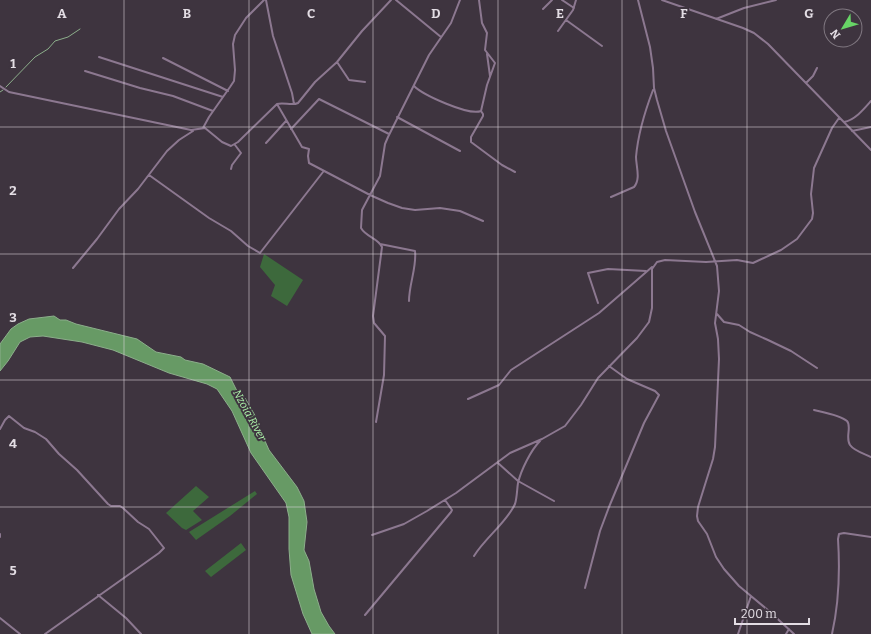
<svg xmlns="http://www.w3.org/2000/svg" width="871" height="634" viewBox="0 0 871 634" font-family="Bitter,serif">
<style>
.green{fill:#3d693c}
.water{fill:#679a65;stroke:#8cae8b}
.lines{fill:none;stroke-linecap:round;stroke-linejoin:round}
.stream{stroke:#8cae8b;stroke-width:1}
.street{stroke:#8c7890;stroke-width:2}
.grid{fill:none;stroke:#e3dde4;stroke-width:1;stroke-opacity:0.55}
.labels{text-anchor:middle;stroke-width:4;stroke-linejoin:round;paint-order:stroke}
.water-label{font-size:11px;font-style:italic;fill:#aef6ab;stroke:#3e343f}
.grid-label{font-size:13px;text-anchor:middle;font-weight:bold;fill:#e3dde4;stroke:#3e343f;stroke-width:4;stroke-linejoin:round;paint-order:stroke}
</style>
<rect width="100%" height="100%" fill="#3e343f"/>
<path class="green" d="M264,254L303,280L287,306L271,296L275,285L260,267Z
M196,486L209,497L193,511L202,520L186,530L182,528L166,513Z
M255,491L257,494L230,516L196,540L189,532Z
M241,543L246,550L211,577L205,571Z"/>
<path class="water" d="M54,316L60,320H66L76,324L137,339L156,352L181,357L185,360L203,364L230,377L236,389L245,398L257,419L261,432L269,450L297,487L304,501L307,522L304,550L309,561L314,589L321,612L329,626L335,634H312L303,614L291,575L289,549V517L286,503L251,453L232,411L217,389L207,384L169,373L113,350L82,342L43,336L30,337L20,342L8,361L0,371V344L11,329L18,324L29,319Z"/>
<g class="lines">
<path class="stream" d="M6,87L35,57L48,49L55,41L68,37L80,29
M0,92L3,90"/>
<path class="street" d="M266,0L273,36L292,93L294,104
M396,0L441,37
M562,0L574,8
M638,0L650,47L653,68L654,88L657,100L666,131L695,212L717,266L719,291L715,323L718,339L719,359L715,447L713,459L698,507L697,516L698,521L707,534L716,557L724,569L739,586L769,611L794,634
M662,0L743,28L754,33L768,44L871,150
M543,9L552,0
M716,19L744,8L776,0
M566,20L602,46
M558,31L573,10L576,0
M487,54L490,76
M99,57L223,97
M163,58L228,91
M337,62L349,80L365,82
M85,71L140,88L173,96L213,111
M806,83L813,76L817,68
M0,86L9,92L191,130L205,128L222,142L231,146L238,142L277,104C284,102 292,106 298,103L315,82L337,62L362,31L391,0
M414,86C423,95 469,116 481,111L487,85L495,63L485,50L487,33L482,23L479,0
M277,104L302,147L309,149L308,156L309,163L370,195L388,203L402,208L415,210L440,208L460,211L483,221
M481,111L483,114V116L471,137V142L502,165L515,172
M397,117L460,151
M844,122C855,120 864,109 871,101
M203,128L209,117L230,87L234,81L235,70L233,44L235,35L246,18L264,0
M291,129L319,99L389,134
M852,131L871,127
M266,143L286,121
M231,169L232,165L241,153L235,145
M149,175L209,218L231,231L248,246L260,253L323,172
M611,197L634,187C641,179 636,166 636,157C638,134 645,111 653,90
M380,244L415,251C417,267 409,284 409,301
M73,268L97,239L119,209L138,189L167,151L179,140L193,131
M598,303L588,273L608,269L646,271
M717,314L724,322L739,325L750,332L768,340L791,351L817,368
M468,399L499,385L511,370L599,313L652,267
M814,410C822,412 840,415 847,421C852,426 845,438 850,445C854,451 865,454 871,457
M376,422L384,375L385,336L374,323L373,316L382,247C378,238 366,237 361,228L362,210L380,176L385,144L388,137L429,55L451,23L460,0
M0,429L5,420L9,416L24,428L35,432L46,439L59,454L77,470L108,504L111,506H120L123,508L138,522L149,529L164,548L159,553L45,634
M498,463L518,481L554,501
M0,534V537
M372,535L404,524L427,511L456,493L510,453L542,439L565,426L581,405L598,378L637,338L649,322L652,308V269L657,262L665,260L706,262L737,260L753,263L781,250L797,239L812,219L813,213L811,194L814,168L832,128L839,118
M474,556C485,538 507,522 515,504C517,498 517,489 518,483C521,470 531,450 540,441
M585,588L600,531L609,507L644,423L659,395L655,391L627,379L609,366
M98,595L126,618L141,634
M365,615L451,512L452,510L445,500
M0,618L20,634
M738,634L751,596
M786,634L789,629
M832,634C839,603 840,570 838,539L839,534L844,533L871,537"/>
</g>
<path class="grid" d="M124,0V634M249,0V634M373,0V634M498,0V634M622,0V634M747,0V634M0,127H871M0,254H871M0,380H871M0,507H871"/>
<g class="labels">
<g class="water-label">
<text transform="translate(250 415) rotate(61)" y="4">Nzoia River</text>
</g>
</g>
<g class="grid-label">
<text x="62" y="18">A</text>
<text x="187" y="18">B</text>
<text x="311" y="18">C</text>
<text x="436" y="18">D</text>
<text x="560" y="18">E</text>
<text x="684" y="18">F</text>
<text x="809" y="18">G</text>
<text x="13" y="68">1</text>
<text x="13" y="195">2</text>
<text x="13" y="322">3</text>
<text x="13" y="448">4</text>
<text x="13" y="575">5</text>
</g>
<g transform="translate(843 28) rotate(232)"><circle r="19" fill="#3e343f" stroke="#807881"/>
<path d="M0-3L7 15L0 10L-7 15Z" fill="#67d466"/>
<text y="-6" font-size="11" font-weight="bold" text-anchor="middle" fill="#e3dde4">N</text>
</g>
<path d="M735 618v6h74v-6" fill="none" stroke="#e3dde4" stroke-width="2"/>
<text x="741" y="618" font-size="12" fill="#e3dde4" stroke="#3e343f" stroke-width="3" paint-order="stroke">200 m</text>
</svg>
